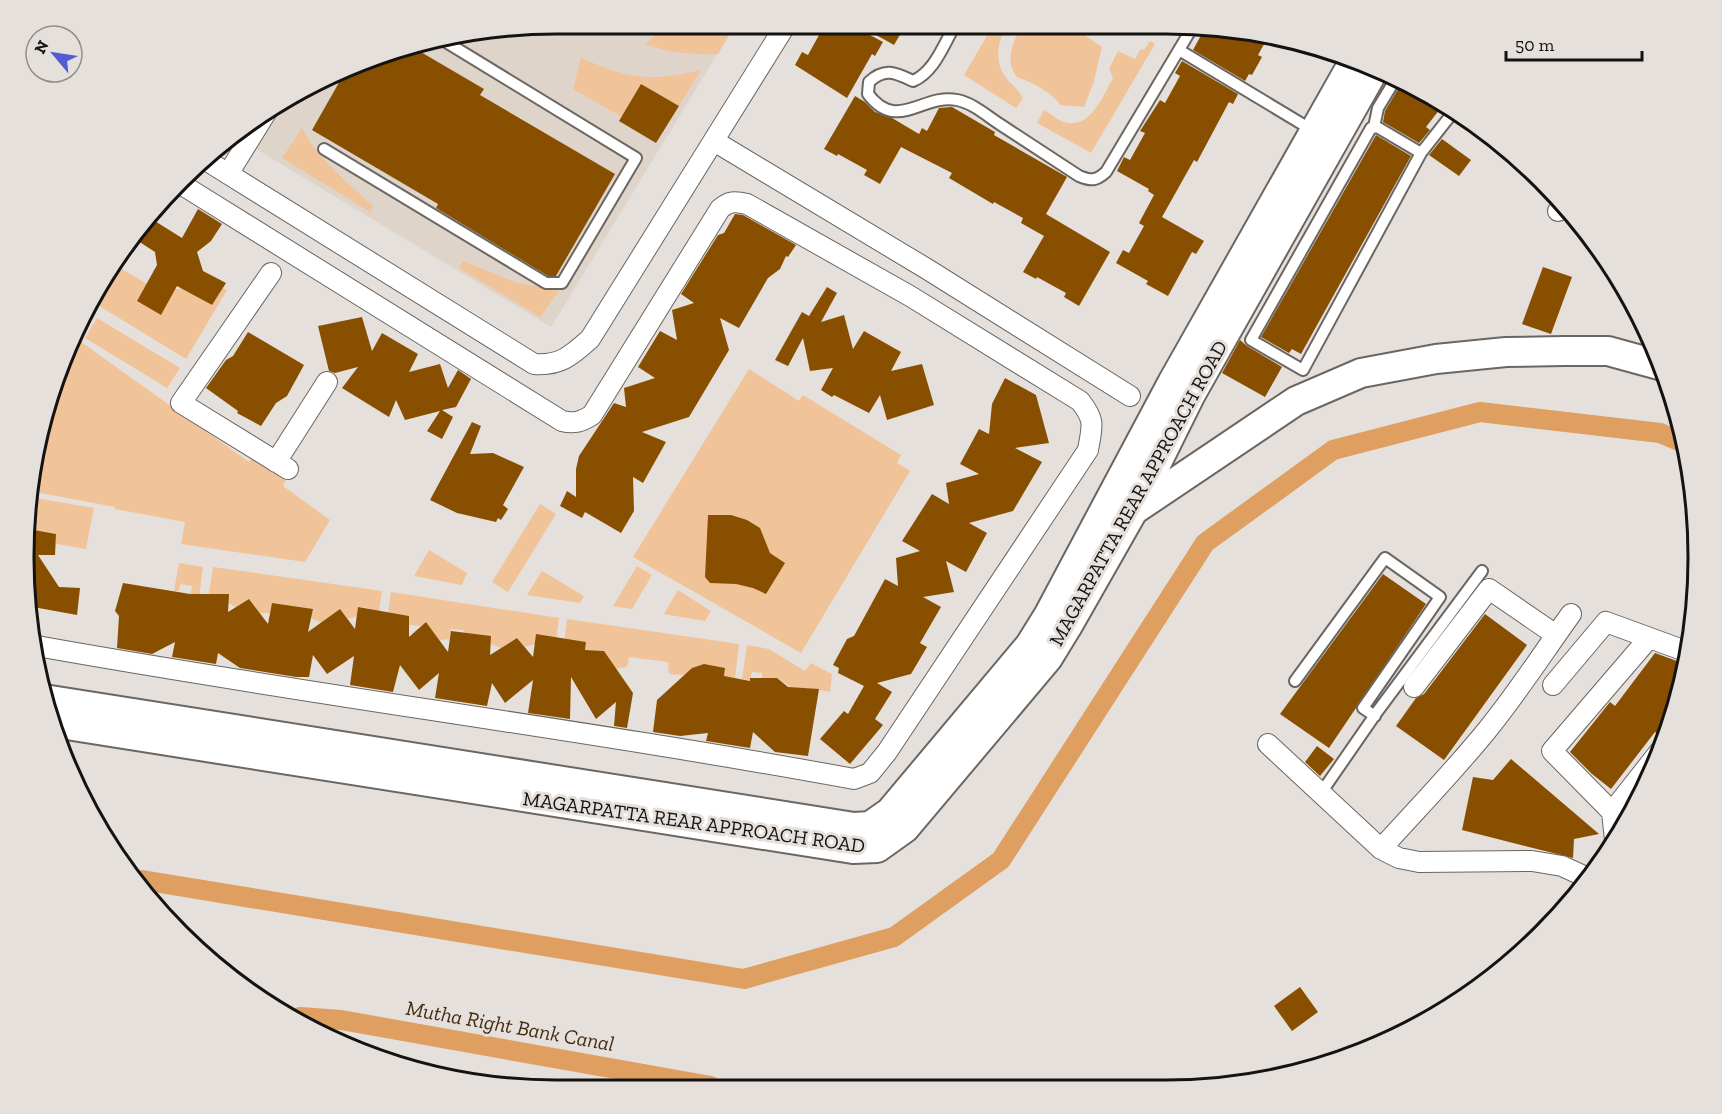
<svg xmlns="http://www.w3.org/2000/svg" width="1722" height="1114" viewBox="0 0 1722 1114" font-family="'Zilla Slab',serif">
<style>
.built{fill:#dfd4ca}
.green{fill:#f1c398}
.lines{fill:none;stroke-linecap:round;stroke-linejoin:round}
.canal{stroke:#de9f60;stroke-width:20}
.building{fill:#884f00}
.lane-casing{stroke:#6b6662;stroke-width:14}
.street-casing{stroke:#6b6662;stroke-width:22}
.secondary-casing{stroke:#6b6662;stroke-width:32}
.lane{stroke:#fff;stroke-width:10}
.street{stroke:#fff;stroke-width:20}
.secondary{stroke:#fff;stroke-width:28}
.labels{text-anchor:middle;stroke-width:6;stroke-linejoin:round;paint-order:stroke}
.street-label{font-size:20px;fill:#151311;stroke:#e5e0db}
.water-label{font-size:21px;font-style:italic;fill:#442a0e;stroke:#e5e0db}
.rim{fill:none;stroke:#151311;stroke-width:3}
</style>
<rect width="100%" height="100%" fill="#e5e0db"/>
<path class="built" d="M557,24L735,25L551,327L236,137L261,114L386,52Z"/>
<path class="green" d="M659,25H673L687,33L701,31L710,25H735L718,54C692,55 669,53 645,44L654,37Z
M992,27H1006C997,43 994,63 1007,79C1012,85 1019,90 1023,98L1016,108L964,75Z
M1022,27L1074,28L1102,47L1094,81L1084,107L1060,105C1055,95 1030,80 1018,78C1004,63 1012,42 1022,27Z
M1150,41L1155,44L1091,153L1037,123L1044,110C1051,114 1057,120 1064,122C1090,130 1103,96 1113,78L1109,69L1118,51L1135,59L1140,50L1145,49Z
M581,58C629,79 651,82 701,70L679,106L641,84L622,117L573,89Z
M302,128C318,159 347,182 373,206L370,212L282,158Z
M463,261L515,282L559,291L540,317L459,268Z
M117,266L147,284L137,301L161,315L169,291L196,285L195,295L212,305L223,288L227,290L186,359L96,304Z
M97,318L180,368L167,388L85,338Z
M77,339L249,462L253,456L288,477L283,486L330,520L305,562L181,544L185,522L115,509V507L35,492L32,490L52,385Z
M749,369L799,401L803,395L901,455L897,463L910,471L801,653L633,557Z
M30,497L94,508L86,549L56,544V534L34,530L28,555L25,522Z
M540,504L556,514L508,592L492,582Z
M429,550L467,573L462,585L414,576Z
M179,563L203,567L199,598L190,597L192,586L180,584L179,591H174Z
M637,566L652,575L632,609L613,606Z
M213,567L382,591L378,619L369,618V608L358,607L357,616L348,619L340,609L321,623L311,618L313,609L272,603L270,613H260L249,599L236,607L228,603V594H217V600H208Z
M542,571L584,596L580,603L527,595Z
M678,590L711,611L705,621L664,614Z
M391,592L559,618L554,654L535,644L525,647L517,638L501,648L491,644V636L463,639L464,630L451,629L450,639L439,640L426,622L422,626L409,625V616L397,614L387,620Z
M567,619L739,644L735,678L724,677L725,668L685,675L669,674L668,662L629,657L627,667L616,669L604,651L585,650L586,642L573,640L563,655Z
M747,645L769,649L805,671L811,663L832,674L830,692L807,688L795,690L777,678L762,679V673L752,672L750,680L742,679Z"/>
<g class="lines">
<path class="canal" d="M142,880L744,979L894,937L1001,860L1205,543L1333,450L1480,412L1660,433L1684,443
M300,1017L341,1020L711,1086"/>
</g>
<path class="building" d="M824,26H853L883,42L875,56L872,54L847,98L795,65L802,52L808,55Z
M860,26H905L894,45Z
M1205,28L1235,29L1268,37L1258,55L1262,57L1252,75L1249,74L1245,81L1193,50Z
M414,48L484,89L480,95L615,174L556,276H548L436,208L438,204L312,130L345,72L386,52Z
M1182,61L1238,94L1233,104L1229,102L1197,162L1194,160L1162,217L1204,241L1196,254L1192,252L1168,296L1146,284L1148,281L1116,263L1123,250L1129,253L1144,226L1139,223L1154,195L1148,191L1149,189L1117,171L1124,157L1130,160L1145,133L1140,131L1160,100L1165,103L1180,76L1175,73Z
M641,84L679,106L656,143L619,121Z
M1401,84L1440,109L1426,127L1430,130L1419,143L1383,122L1385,111Z
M855,96L865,102L875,112L892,118L919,134L922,128L927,131L939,108L952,107L995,132L994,135L1067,177L1046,214L1110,252L1079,306L1064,297L1066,293L1037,277L1036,279L1023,272L1044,236L1021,223L1023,218L994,202L993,204L949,178L952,173L901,147L880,184L864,175L867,170L838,154L837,156L824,149Z
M1376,135L1411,156L1301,354L1292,349L1289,353L1261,337Z
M1442,139L1471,160L1459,176L1429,155Z
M198,209L222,224L211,241L197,252L203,271L226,283L212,305L177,286L161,315L137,301L157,265L155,252L132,237L150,218L182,238Z
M735,214L743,215L796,245L788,257L786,256L780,269L768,278L739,328L720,318L729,350L689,417L642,432L666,442L643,483L633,477L634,511L621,533L585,512L582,518L560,506L567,491L576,497V469L579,456L614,403L626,407L624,388L655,378L638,367L660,331L677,340L672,310L694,303L681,294L718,235L724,233Z
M1543,267L1572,277L1551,334L1522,324Z
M827,287L837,293L821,322L844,315L853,349L864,331L901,352L891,371L922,364L934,405L887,420L880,395L869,413L834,395L832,397L821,390L833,368L810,371L803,338L788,366L775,360L802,312L809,316Z
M362,317L372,351L382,333L418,354L409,372L440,364L448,388L458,370L471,379L456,407L442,410L453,417L442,439L427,431L440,411L405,420L396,400L389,417L342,388L358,367L335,373L329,371L318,326Z
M248,332L304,365L287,396L276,403L261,426L237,413L238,411L206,388L226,360L233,356Z
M1240,340L1247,346L1282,367L1265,397L1222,373Z
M1005,378L1036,395L1049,443L1015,448L1042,462L1013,511L969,523L987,533L966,572L946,561L954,592L923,597L941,607L920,643L927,647L911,674L877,683L892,692L875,719L883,725L850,764L820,739L844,711L848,714L864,686L838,673L839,668L833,665L847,639L854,636L885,579L898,586L896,558L920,551L902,541L932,494L949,504L946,483L979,474L960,464L979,429L989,434L992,404Z
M472,422L481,426L470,454L493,453L524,467L503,505L508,509L501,520L498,518L496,522L457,513L430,500Z
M708,515H731L747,520L760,528L770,553L785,563L766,594L753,588L736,584L710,583L705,577Z
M34,530L56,534L55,555H38L59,587L80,588L77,615L33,607L26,536L31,544Z
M1383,574L1426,604L1329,748L1280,714Z
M123,583L190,594H229L228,612L249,599L268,624L272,603L313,609L308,632L340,609L355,629L358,607L409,616V637L426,622L448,652L451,631L491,636L490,655L517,638L533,657L536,634L586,642L585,650L604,651L633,693L627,728L614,726L616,702L596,719L571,677L570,719L528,713L533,680L505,703L492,683L487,706L435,698L439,673L419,690L400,665L393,692L350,685L354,656L327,674L313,655L309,677H296L240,668L218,653L216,664L172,657L175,642L152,654L117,648L119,616L115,611Z
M1485,614L1527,645L1444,760L1396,726L1416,698L1424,694Z
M1655,653L1685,664L1672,718L1659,735L1655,732L1611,789L1592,774L1570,752L1610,702L1615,706Z
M704,664L725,668L724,676L750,681V678H777L788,687L819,689L808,756L775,752L753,732L750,748L706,741L708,733L680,736L653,732L657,700L692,668Z
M1317,746L1334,759L1320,776L1305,762Z
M1511,759L1599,834L1574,839L1573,858L1462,830L1473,777L1493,780Z
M1300,987L1318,1012L1292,1031L1274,1006Z"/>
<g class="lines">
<g class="lane-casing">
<path id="lane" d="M954,27C943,46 934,72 913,81C896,73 885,67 869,82L868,94C897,133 923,93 957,100C973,103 987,116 1001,125C1027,142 1053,159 1079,176C1091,181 1096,181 1106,172L1192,28
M1179,50L1312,130
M1374,127L1378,108L1395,80
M324,149L546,283H562L636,158L446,42
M1421,153L1377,127L1371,128L1251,340L1303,370L1421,153L1451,115
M1295,681L1385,558L1440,597L1363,708L1375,716
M1321,793L1377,712L1482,571"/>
</g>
<g class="street-casing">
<path id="street" d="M714,141L927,269L1130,396
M209,162L534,364C560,366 571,356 590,339L785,26
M228,174L267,111
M1558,211L1563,206
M271,273L181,403L288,469
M276,462L327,382
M37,646C309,695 582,729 854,779L870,773L887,752L1088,450C1092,426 1096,421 1080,401L910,296L747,204C735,201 729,201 720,209L592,415C581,422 574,424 562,421L184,186
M1553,685L1606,622L1688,652
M1414,687L1489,589L1556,635
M1268,744L1381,849L1399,858L1419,862L1532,861L1562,866L1588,878
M1612,812L1552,751L1649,638
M1615,840L1612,812L1660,751
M1381,849C1417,809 1454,771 1488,729C1518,692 1543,653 1571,614"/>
</g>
<g class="secondary-casing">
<path id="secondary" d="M1134,510L1296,401L1361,373L1436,359L1506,352L1564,351H1608L1659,365
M44,699L854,827L870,826L890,812L1030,645L1048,616L1172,383L1354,61
M54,723L853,849L877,848L905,828L1048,658L1067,627L1133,511L1191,394L1375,68"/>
</g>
<use href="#lane" class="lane"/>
<use href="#street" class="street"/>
<use href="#secondary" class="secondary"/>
</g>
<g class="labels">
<g class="street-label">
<text transform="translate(1138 493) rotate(-61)" y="7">MAGARPATTA REAR APPROACH ROAD</text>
<text transform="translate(694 822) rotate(8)" y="7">MAGARPATTA REAR APPROACH ROAD</text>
</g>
<g class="water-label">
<text transform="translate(510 1026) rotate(10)" y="7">Mutha Right Bank Canal</text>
</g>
</g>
<path d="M0 0H1722V1114H0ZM556 34H1166A522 522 0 0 1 1688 556V558A522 522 0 0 1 1166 1080H556A522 522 0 0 1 34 558V556A522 522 0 0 1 556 34Z" fill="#e5e0db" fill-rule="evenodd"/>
<path class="rim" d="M556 34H1166A522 522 0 0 1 1688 556V558A522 522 0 0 1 1166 1080H556A522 522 0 0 1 34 558V556A522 522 0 0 1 556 34Z"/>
<g transform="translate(54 54) rotate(299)"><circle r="28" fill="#e5e0db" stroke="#928e8a" stroke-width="1.5"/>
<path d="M0-4.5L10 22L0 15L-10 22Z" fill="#515cd2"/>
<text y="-9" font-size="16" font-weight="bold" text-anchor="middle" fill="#151311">N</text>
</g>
<path d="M1506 51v9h136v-9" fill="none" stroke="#151311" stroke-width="3"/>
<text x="1515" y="51" font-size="18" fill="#151311" stroke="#e5e0db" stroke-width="4.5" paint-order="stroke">50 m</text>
</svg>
